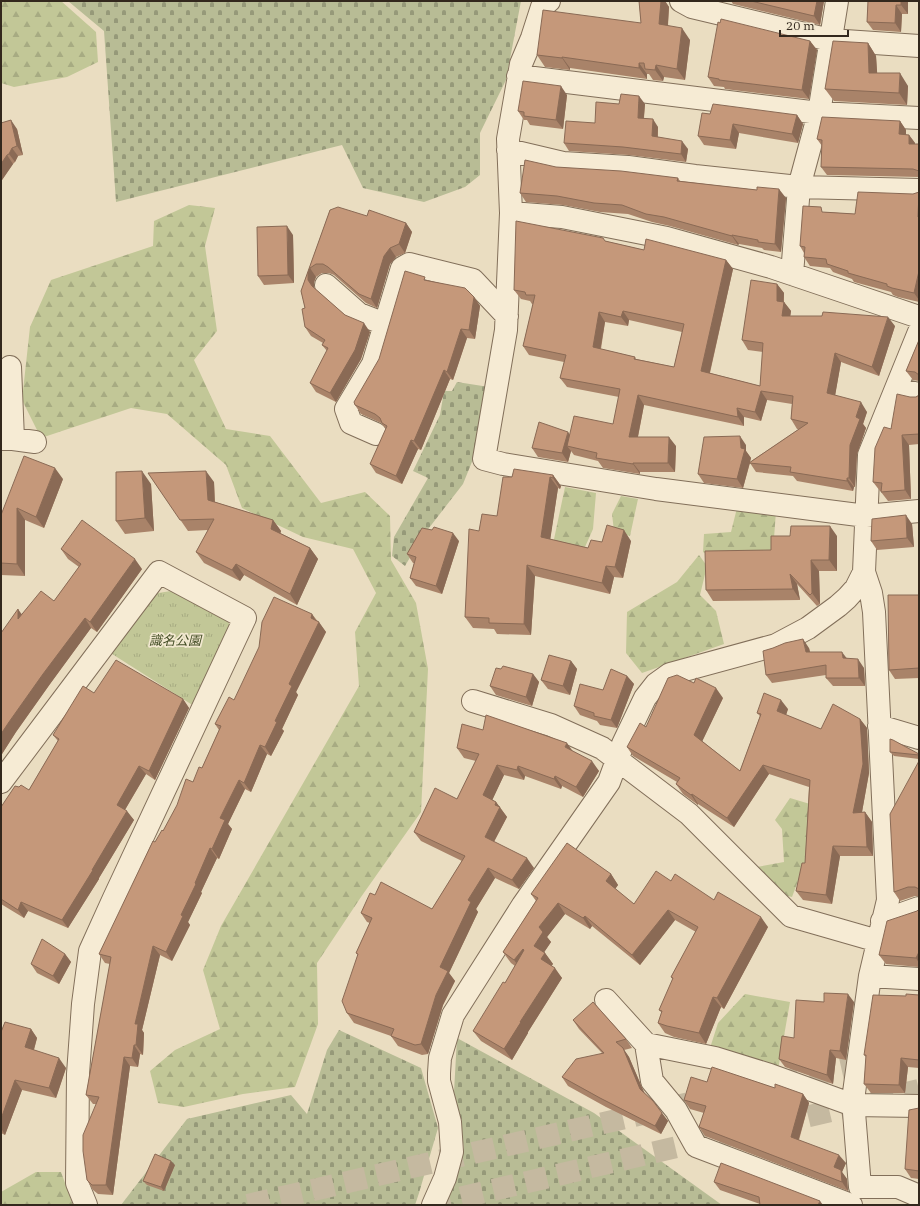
<svg xmlns="http://www.w3.org/2000/svg" width="920" height="1206" viewBox="0 0 920 1206" font-family="'IBM Plex Serif','Noto Sans JP',serif">
<style>
.forest{fill:url(#forest-firs)}
.cemetery{fill:url(#cemetery-stones)}
.park{fill:url(#park-tufts)}
.lines{fill:none;stroke-linecap:round;stroke-linejoin:round}
.major-tunnel{stroke:#c5b9a0;stroke-width:22;stroke-dasharray:22 11;stroke-linecap:butt}
.minor-casing{stroke:#826f5a;stroke-width:24}
.minor{stroke:#f6ebd4;stroke-width:22}
.wall{fill:#a98369;fill-rule:evenodd}
.shaded-wall{fill:#8a6a55}
.building{fill:#c5987a;stroke:#8a6a55;fill-rule:evenodd}
.labels{text-anchor:middle;stroke-width:3.5;stroke-linejoin:round;paint-order:stroke}
.park-label{font-size:13px;font-style:italic;fill:#444e26;stroke:#f2e8d0}
</style>
<defs>
<pattern id="forest-firs" width="22" height="20" patternUnits="userSpaceOnUse"><rect width="22" height="20" fill="#c2c797"/><path d="M5 1l3.5 6h-7zM16 11l3.5 6h-7z" fill="#a7ab82"/></pattern>
<pattern id="cemetery-stones" width="16" height="16" patternUnits="userSpaceOnUse"><rect width="16" height="16" fill="#b8bc95"/><path d="M2 7V4a2 2 0 0 1 4 0v3zM10 15v-3a2 2 0 0 1 4 0v3z" fill="#969979"/></pattern>
<pattern id="park-tufts" width="24" height="20" patternUnits="userSpaceOnUse"><rect width="24" height="20" fill="#c2c797"/><path d="M3 7l-1-3M5 7V3M7 7l1-3M15 17l-1-3M17 17v-4M19 17l1-3" fill="none" stroke="#a7ab82"/></pattern>
</defs>
<rect width="100%" height="100%" fill="#eaddc1"/>
<path class="forest" d="M1,1H61L96,32L98,62L67,77L14,87L1,83Z
M189,205L215,208L205,246L217,331L194,360L226,429L270,436L321,503L365,492L390,516L391,560L416,603L428,669L421,812L361,897L317,963L318,1024L295,1087L243,1094L184,1107L158,1103L150,1071L175,1050L220,1029L203,970L221,926L359,686L355,632L376,593L353,549L303,537L242,508L226,465L167,414L131,408L41,438L22,400L30,327L51,280L153,246L154,221Z
M565,487L596,493L593,529L585,547L553,544Z
M621,496L638,499L630,536L614,531L612,514Z
M737,508L776,511L773,552L715,560L703,552L704,534L731,532Z
M699,555L707,566L700,595L716,611L724,644L642,673L626,653L627,612L677,582Z
M790,798L810,804L807,857L792,897L779,894L757,867L784,862L782,829L775,820Z
M745,994L790,1002L778,1070L710,1048L718,1023Z
M36,1172H61L73,1205H2L1,1192Z"/>
<path class="cemetery" d="M68,1H521L506,80L480,133V175L465,187L424,202L363,188L342,145L116,202L104,31Z
M457,382L489,387L482,437L463,484L422,537L405,566L392,556L394,537L428,478L413,471L440,415L444,391H452Z
M339,1030L421,1068L438,1128L419,1193L415,1205H121L187,1119L291,1095L307,1114L327,1050Z
M457,1038L594,1113L722,1205H443L454,1178L464,1148L454,1092Z"/>
<path class="park" d="M177,590L224,613L233,632L194,706L109,652L152,594Z"/>
<g class="lines">
<path class="major-tunnel" d="M777,1083L919,1051
M776,1124L919,1090
M248,1205L716,1097
M429,1205L741,1132"/>
<g class="minor-casing">
<path id="minor" d="M549,1L542,7L532,38L521,64L508,139L511,213L506,330L484,459L503,464L656,489L866,516L919,511
M681,1L692,7L830,40L919,46
M518,76L819,113L919,118
M508,150L563,163L628,167L695,176L799,187L919,190
M511,213L562,217L667,238L771,267L919,317
M792,274L799,187L819,113L837,1
M326,285L359,314L385,324
M919,332L869,455L864,572L871,593L874,612L888,900L870,976L853,1100L860,1187H898L919,1196
M10,367L13,439
M896,389L919,394
M376,434L351,423L346,409L373,364L402,268L409,264L473,280L507,316
M1,439H13L35,442
M473,701L551,725L602,748L689,814L791,916L878,941
M879,726L919,738
M1,782L159,572L245,618L114,898L90,951L83,1004L78,1074L77,1183L86,1205
M882,921L919,908
M870,976L919,979
M606,1000L646,1044L652,1081L676,1110L696,1146L851,1205
M646,1044L715,1058L770,1075L853,1105L919,1106
M433,1205L445,1178L452,1152L450,1122L439,1081V1073L440,1058L453,1015L523,905L609,782L623,744L645,698L656,684L670,674L776,645L808,628L838,606L847,598L856,588L864,572"/>
</g>
<use href="#minor" class="minor"/>
</g>
<path class="wall" d="M639,1H665L669,7L668,26L690,40L685,80L664,77L663,81L653,80L649,74H647V79L570,68V70L545,67L537,55L641,23Z
M731,1H824L820,25L733,4Z
M868,1H908V14H902L901,32L873,30L867,22Z
M810,41L817,50L809,99L725,89L724,87L714,86L708,77Z
M868,43L876,56L877,73L908,86L907,105L834,101L825,89Z
M567,95L563,129L530,125L527,120H524L518,111Z
M619,104H645L644,118L658,127V137L688,149L686,162L629,155L569,151L564,143L595,123Z
M710,114L797,115L803,124L798,143L739,133L736,149L704,145L698,136Z
M900,121L906,130V135H909L915,143V144H919V177L827,175L821,167L822,146L817,139Z
M1,123L17,129L23,155L18,156L15,162L13,164L2,180L1,179Z
M556,167L678,178L680,181L757,190L786,198L781,252L764,250L762,248L739,244L738,245L670,226L652,222L628,214L600,212L563,205L526,202L520,193Z
M919,193V302L898,297L893,295L891,292L854,282L852,279L833,272L830,268L810,266L804,257V253L800,246L825,212L855,214L913,194Z
M330,210L406,223L412,232L405,253L396,257L390,264L377,308L366,303L334,275L329,273H322L316,277L314,282V288L345,315L370,332L361,359L336,402L316,392L310,383L327,351L322,345L323,343L311,336L305,327V308L301,291Z
M293,235L294,283L264,285L258,276Z
M605,241L644,250L726,260L733,269L710,373L760,386L763,352L748,350L742,340L777,284L784,293V302L791,311L790,316L895,326L879,376L841,362L835,395L867,412L863,424L866,428L857,454L855,487H854L853,491L797,481L793,476L756,472L750,463L743,488L704,483L698,474L746,445V451L751,458L750,462L799,429H797L791,419L792,404L767,400L761,421L744,417V426L644,405L638,437L676,446L675,472H640V474L603,468L598,461L574,455L571,451L568,462L538,457L532,448L570,435L613,424L619,397L567,387L560,378L564,362L529,355L523,346L533,304H532L530,301L521,299L514,290ZM629,320L682,332L674,367L636,359L635,357L601,349L605,322L628,326Z
M427,280L474,297L480,306L475,339L467,338L453,380L450,379L421,450L418,449L402,484L376,473L370,464L386,429L381,423L361,414L355,405Z
M919,340V381L913,380L906,371Z
M919,395V444L909,445L911,499L888,501L881,492V491H880L873,482L891,429L910,397H916Z
M148,473L214,482L215,502L273,520L281,531L280,533L310,548L318,559L297,605L244,575L240,581L204,563L196,552L208,530L188,531Z
M553,475L561,486L560,489L558,488L550,539L588,548L602,542L631,541L623,578L614,577L610,594L535,576L531,635L497,634L494,629L473,628L465,617L479,531L497,516L512,477Z
M63,479L44,528L25,520V576L1,575V515Z
M151,484L154,531L125,534L116,521Z
M912,524L914,547L877,550L871,541Z
M837,536V571H819L820,604L817,606L797,584L800,600L713,601L706,590L771,550Z
M459,541L442,594L416,586L410,578L414,563H413L407,554Z
M61,549L142,569L97,632L91,628L50,684L16,732L2,754L1,753V633L21,614L54,601L79,567L68,559Z
M919,595V678L895,679L889,670Z
M312,614L326,632L296,692L298,695L282,729L284,731L271,756L267,754L251,792L245,789L228,824L232,829L219,859L217,858L201,892L202,893L188,922L190,925L172,961L160,955L142,1030L144,1033L143,1055L140,1054L138,1067L130,1066L113,1195L98,1194L93,1190L87,1180L96,1104H93L86,1095L110,964L105,963L99,954L155,842L163,831L202,768L219,730L215,724L234,700Z
M809,648L810,652L847,658L864,668L865,686H833L826,678V675L772,683L766,675Z
M571,661L577,669L570,695L548,689L541,680Z
M533,674L539,682L532,706L496,695L490,686Z
M627,676L634,684L617,728L600,725L597,721L580,715L574,706Z
M94,693L183,699L189,708L155,780L146,774L125,810L134,820L99,878V879L68,928L28,911L24,918L1,904V807L29,790L58,741L53,735Z
M723,698L702,741L740,771L760,716L757,713L788,709L786,715L821,729L860,719L867,728L869,773L862,812H865L872,822L873,856H840L832,904L803,900L796,891L805,863L809,787L769,774L734,827L698,804V805L683,794L676,784L677,782L633,756L627,747L646,727Z
M483,730L572,751L599,771L583,797L562,786L561,789L525,776L524,780L504,775L492,800L496,802L507,817L494,842L534,868L519,889L495,878L476,909L478,912L449,973L455,981L443,1005L428,1054L422,1055L398,1046L391,1036L354,1023L347,1013L358,955L356,953L370,923L367,922L361,913L375,895L432,909L462,861L421,841L414,832L457,799L476,761L464,758L457,748Z
M890,752L919,754V759L894,756Z
M919,761V896H915L900,901L894,892Z
M611,874L618,885L615,889L634,904L671,881L714,900L768,927L724,1009L721,1007L706,1044L674,1037L665,1033L658,1023L662,1013L659,1010L673,980L671,977L696,932L675,920L640,965L592,926L590,929L565,914L547,937L551,942L544,952L545,953L553,964L551,966L562,978L528,1032V1033L512,1060L481,1041L473,1031L505,983L515,966L511,963L503,952L536,901L531,894Z
M919,909V967L886,964L879,955L917,911Z
M65,954L71,962L59,984L37,973L31,964Z
M919,995V1068L908,1067L905,1093H871L864,1084L866,1057L864,1055L906,996Z
M824,1002H854L846,1060L836,1058L833,1084L785,1067L779,1059L794,1038Z
M573,1020L626,1039L632,1048L624,1050L629,1057L644,1092L668,1121L661,1134L606,1107L568,1086L562,1077L602,1053L579,1029Z
M31,1029L37,1038L34,1050L66,1068L56,1098L22,1090L5,1135L1,1133V1032Z
M707,1082L775,1088L803,1094L809,1103L799,1140L846,1163L842,1172L847,1179L848,1191L705,1136L699,1127L704,1113L690,1109L684,1100Z
M919,1108V1179L911,1178L905,1169Z
M175,1165L164,1191L147,1185L143,1181Z
M714,1182L823,1205L760,1204L720,1190Z"/>
<path class="shaded-wall" d="M661,1H665L669,7L667,36L659,24Z
M817,1H824L820,25L814,16Z
M901,1H908V14L901,5Z
M896,5L902,14L901,32L895,23Z
M682,28L690,40L685,80L677,69Z
M810,41L817,50L809,99L802,90Z
M868,43L876,56L878,85L869,73Z
M562,57L570,68V70L562,58Z
M639,63L647,74V79L639,68Z
M656,65L664,77L663,81L655,70Z
M900,73L908,86L907,105L899,93Z
M561,86L567,95L563,129L556,120Z
M639,96L645,104L643,126L638,118Z
M797,115L803,124L798,143L792,134Z
M653,119L658,127L657,144L652,136Z
M11,120L17,129L23,155L17,146Z
M900,121L906,130V143L899,134Z
M733,124L739,133L736,149L730,140Z
M909,135L915,143V153L909,144Z
M682,141L688,149L686,162L681,154Z
M12,148L18,156L15,162L9,154Z
M7,155L13,164L2,180L1,179V164Z
M779,189L786,198L781,252L775,244Z
M919,192V218L918,217Z
M406,223L412,232L405,253L399,244Z
M287,226L293,235L294,283L288,275Z
M732,235L739,244L738,245L732,236Z
M390,248L396,257L390,264L377,308L371,299L384,256Z
M726,260L733,269L708,380L701,371Z
M310,268L316,277L314,282V289L318,294L308,280V273Z
M919,271V300L914,293Z
M777,284L784,293L783,309L784,302L791,311L789,326L782,316L777,301Z
M474,297L480,306L475,339L469,330Z
M623,311L629,320L628,326L621,317Z
M599,312L605,322L599,357L593,347Z
M888,317L895,326L879,376L872,367Z
M364,323L370,332L361,359L336,402L330,393Z
M461,329L467,338L453,380L447,372Z
M835,353L841,362L834,402L827,393Z
M444,370L450,379L421,450L414,441Z
M761,391L767,400L761,421L755,412Z
M638,395L644,405L636,446L629,437Z
M861,402L867,412L863,424L866,428L857,454L855,487L849,478L850,445L856,417Z
M737,408L744,417V426L738,417Z
M568,432L574,441L567,446L571,451L568,462L562,453Z
M902,435L909,445L911,499L905,490Z
M740,436L746,445V451L751,458L743,488L737,479L741,448Z
M669,437L676,446L675,472L668,463Z
M411,440L418,449L402,484L396,476Z
M633,463L640,472V474L633,464Z
M55,468L63,479L44,528L36,517Z
M142,471L151,484L154,531L145,518Z
M206,471L214,482L215,511L208,500Z
M553,475L561,486L560,489L553,478Z
M550,477L558,488L549,548L541,537Z
M847,478L854,487L853,491L847,481Z
M17,508L25,520V576L17,564Z
M906,515L912,524L914,547L907,538Z
M273,520L281,531L279,540L271,529Z
M830,526L837,536V571L829,560Z
M624,530L631,541L623,578L615,567Z
M453,533L459,541L442,594L436,586Z
M310,548L318,559L297,605L290,594Z
M135,559L142,569L97,632L90,622Z
M811,560L819,571L820,604L812,593Z
M236,564L244,575L240,581L232,570Z
M527,565L535,576L531,635L524,624Z
M606,566L614,577L610,594L602,583Z
M790,574L797,584L800,600L793,589Z
M18,609L25,619H18Z
M312,614L318,624L319,622L326,632L296,692L298,695L282,729L284,731L271,756L265,747L275,721L289,684Z
M85,618L91,628L50,684L16,732L2,754L1,752V734L9,722L43,674Z
M803,639L809,648L812,661L806,652Z
M842,652L848,660L843,658Z
M858,659L864,668L865,686L859,678Z
M571,661L577,669L570,695L563,686Z
M533,674L539,682L532,706L526,697Z
M627,676L634,684L617,728L611,720Z
M716,688L723,698L701,744L694,735Z
M183,699L189,708L155,780L149,771Z
M781,700L788,709L784,721L777,711Z
M860,719L867,728L869,773L860,823L853,813Z
M567,743L574,753L565,747Z
M260,745L267,754L251,792L244,783Z
M592,761L599,771L583,797L576,787Z
M497,765L504,775L490,805L483,795Z
M763,765L769,774L734,827L727,818Z
M139,766L146,774L123,813L117,805Z
M518,766L525,776L524,780L517,770Z
M555,776L562,786L561,789L554,779Z
M239,780L245,789L228,824L232,829L219,859L212,849L220,818Z
M692,794L698,804V805L691,795Z
M496,802L507,817L491,847L485,837Z
M127,811L134,820L99,878V879L68,928L62,920Z
M865,812L872,822L873,856L867,847Z
M833,846L840,856L832,904L826,895Z
M210,848L217,858L201,892L202,893L188,922L190,925L172,961L166,952L181,915Z
M527,858L534,868L519,889L512,880Z
M488,868L495,878L476,909L478,912L449,973L455,981L443,1005L428,1054L421,1044L436,995L440,967L468,900Z
M611,874L618,885L613,892L606,881Z
M21,902L28,911L24,918L18,910Z
M558,903L565,914L547,937L551,942L541,957L534,946L539,927Z
M668,910L675,920L640,965L632,955Z
M585,916L592,926L590,929L583,918Z
M761,917L768,927L724,1009L717,998Z
M153,946L160,955L142,1030L144,1033L143,1055L136,1045L135,1024Z
M523,949L530,960L522,971L514,960Z
M919,952V963L916,958Z
M545,953L553,964L548,970L541,959Z
M65,954L71,962L59,984L53,976Z
M555,968L562,978L528,1032V1033L512,1060L504,1049L520,1022Z
M848,994L854,1002L846,1060L840,1051Z
M713,997L721,1007L706,1044L699,1033Z
M31,1029L37,1038L32,1056L25,1047Z
M134,1045L140,1054L138,1067L132,1058Z
M623,1048L629,1057L646,1097L640,1089Z
M830,1050L836,1058L833,1084L827,1075Z
M124,1057L130,1066L113,1195L106,1185Z
M59,1058L66,1068L56,1098L49,1088Z
M901,1058L908,1067L905,1093L899,1085Z
M15,1080L22,1090L5,1135L1,1128V1119Z
M803,1094L809,1103L797,1145L791,1137Z
M662,1113L668,1121L661,1134L655,1126Z
M839,1155L846,1163L842,1172L847,1179L848,1191L842,1182L834,1167Z
M171,1161L175,1165L164,1191L161,1187Z
M820,1201L823,1205H818Z"/>
<path class="building" d="M639,1H661L659,24L682,28L677,69L656,65L655,70L645,69L644,63H639V68L562,57V58L537,55L543,10L641,23Z
M751,1H817L814,16Z
M868,1H901V5H896L895,23L867,22Z
M721,19L810,41L802,90L719,80V79L708,77L718,22L720,23Z
M833,41L868,43L869,73H900L899,93L825,89Z
M523,81L561,86L556,120L524,116V112L518,111Z
M621,94L639,96L638,118L653,119L652,136L682,141L681,154L623,147L564,143L566,121L595,123L596,102L619,104Z
M713,104L797,115L792,134L733,124L730,140L698,136L702,113L710,114Z
M822,117L900,121L899,134L909,135V144H919V171L913,169L821,167L822,140L817,139Z
M11,120L17,146L12,148L9,154L7,155L1,164V123Z
M525,160L556,167L621,171L678,178L677,181L757,190V187L779,189L775,244L758,242V240L732,235V236L664,217L646,214L622,205L594,203L557,196L520,193Z
M858,192L913,194L919,192L918,217H919V271L914,293L892,288L887,286V284L848,273V271L827,264L826,259L804,257L805,247L800,246L803,206L821,207L822,212L855,214Z
M338,207L367,216L369,210L406,223L399,244L390,248L384,256L371,299L359,294L328,267L323,264H316L310,268L308,273V280L312,286L345,315L364,323L355,350L330,393L310,383L328,348L322,345L325,340L305,327L302,309L305,308L301,291L330,210Z
M516,221L603,238L605,241L644,250L646,239L726,260L701,371L760,386L763,343L742,340L751,280L777,284V301L784,302L782,316H822L823,312L888,317L872,367L835,353L827,393L861,402L856,417L860,419L850,445L849,478H847V481L790,472L791,467L749,463L808,423L791,419L793,396L761,391L755,412L737,408L738,417L638,395L629,437H669L668,463H633V464L596,458L597,453L567,446L574,416L613,424L620,389L560,378L566,355L523,346L535,295H526L525,292L514,290ZM623,311L684,324L674,367L634,359L635,357L593,347L599,312L621,317Z
M287,226L288,275L258,276L257,227Z
M405,271L425,277L424,280L465,288L474,297L469,330L461,329L447,372L444,370L414,441L411,440L396,476L370,464L387,426L382,423L380,418L375,414L355,405L354,402L379,359Z
M919,340V375L915,372L906,371Z
M897,394L910,397H916L919,395V434L902,435L905,490L881,492L882,483L873,482L875,448L884,427L891,429Z
M539,422L568,432L562,453L532,448Z
M740,436L741,448L745,449L737,479L698,474L704,437Z
M24,456L55,468L36,517L17,508V564L1,563V515Z
M514,469L553,475V478L550,477L541,537L588,548L591,540L602,542L607,525L624,530L615,567L606,566L602,583L527,565L524,624L489,623V618L465,617L469,529L479,531L482,514L497,516L503,477H512Z
M142,471L145,518L116,521V472Z
M206,471L208,500L273,520L271,529L310,548L290,594L236,564L232,570L196,552L214,519L180,520L148,473Z
M906,515L907,538L871,541L872,519Z
M82,520L135,559L90,622L85,618L43,674L9,722L1,734V633L18,609V619L41,591L54,601L81,564L61,549Z
M791,526H830L829,560H811L812,593L810,595L790,574L793,589L706,590L705,551L771,550V536H790Z
M434,527L453,533L436,586L410,578L416,557L407,554L422,528L432,530Z
M888,595H919V668L889,670Z
M274,597L312,614L311,618L319,622L289,684L292,686L275,721L277,722L265,747L260,745L244,783L239,780L220,818L225,820L212,849L210,848L195,883L196,884L181,915L183,916L166,952L153,946L135,1024H138L136,1045H134L132,1058L124,1057L106,1185H92L87,1180L83,1151V1135L99,1097L86,1095L111,957L99,954L153,841L155,842L162,830L163,831L177,805L186,779L193,782L199,767L202,768L221,726L215,724L229,697L234,700L259,647L262,622Z
M803,639L806,652H842L843,658L858,659L859,678H826V665L766,675L763,651L773,648L785,643Z
M549,655L571,661L563,686L541,680Z
M116,660L183,699L149,771L139,766L117,805L127,811L92,870H93L62,920L21,902L18,910L1,899V807L15,786L19,787L21,785L29,790L59,739L53,735L83,686L94,693Z
M503,666L533,674L526,697L490,686L496,668L501,669Z
M611,669L627,676L611,720L594,716V713L574,706L580,684L603,690Z
M677,675L694,683L696,678L716,688L694,735L740,771L761,714L757,713L764,693L781,700L777,711L821,729L833,704L860,719L863,764L853,813L865,812L867,847L833,846L826,895L796,891L802,863H805L810,780L763,765L727,818L692,794L691,795L676,784L680,778L627,747L640,723L646,727L668,678Z
M486,715L567,743L565,747L592,761L576,787L555,776L554,779L518,766L517,770L497,765L483,795L496,802L495,805L500,807L485,837L527,858L512,880L488,868L468,900L471,902L440,967L448,971L436,995L421,1044L415,1045L391,1036L394,1029L347,1013L342,1001L358,954L356,953L372,918L361,913L370,893L375,895L381,882L432,909L465,856L414,832L435,788L457,799L479,754L457,748L462,724L483,730Z
M890,739L893,740L919,754V755L890,752Z
M919,761V889L915,887H908L894,892L890,814Z
M567,843L611,874L606,881L634,904L656,871L671,881L675,874L714,900L718,892L761,917L717,998L713,997L699,1033L667,1026L658,1023L662,1011L659,1010L673,978L671,977L698,927L668,910L632,955L585,916L583,918L558,903L539,927L543,932L534,946L545,953L541,959L555,968L520,1022H521L504,1049L473,1031L503,982L505,983L524,950L523,949L514,960L503,952L538,898L531,894Z
M919,909V952L916,958L879,955L887,921L917,911Z
M42,939L65,954L53,976L31,964Z
M824,993L848,994L840,1051L830,1050L827,1075L779,1059L782,1036L794,1038L796,1000L824,1002Z
M906,994L919,995V1060L901,1058L899,1085L864,1084L866,1055H864L873,995L906,996Z
M593,1002L626,1039L616,1042L623,1048L640,1089L653,1101L662,1113L655,1126L600,1098L562,1077L576,1059L604,1053L573,1020Z
M5,1022L31,1029L25,1047L59,1058L49,1088L15,1080L1,1119V1032Z
M712,1067L775,1088V1084L803,1094L791,1137L839,1155L834,1167L841,1170L842,1182L699,1127L706,1106L684,1100L691,1077L707,1082Z
M919,1108V1171L905,1169L909,1110Z
M155,1154L171,1161L161,1187L143,1181Z
M721,1163L820,1201L818,1205H760L759,1197L714,1182Z"/>
<g class="labels">
<g class="park-label">
<text x="175" y="645">識名公園</text>
</g>
</g>
<rect width="920" height="1206" fill="none" stroke="#33281d" stroke-width="4"/>
<path d="M780 30v6h68v-6" fill="none" stroke="#33281d" stroke-width="2"/>
<text x="786" y="30" font-size="12" fill="#33281d" stroke="#f2e8d0" stroke-width="3" paint-order="stroke">20 m</text>
</svg>
